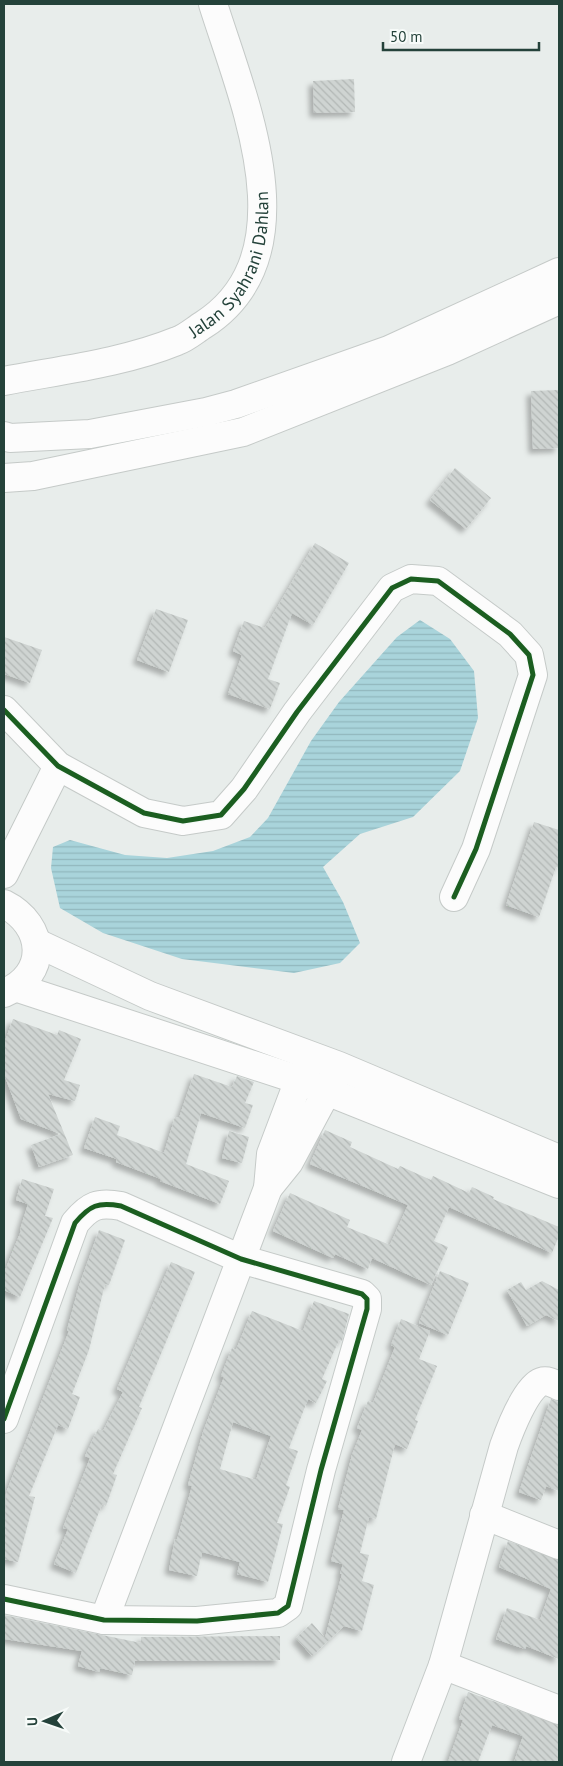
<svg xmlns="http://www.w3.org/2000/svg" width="563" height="1766" viewBox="0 0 563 1766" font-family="'PT Sans',sans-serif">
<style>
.water{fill:url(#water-rules)}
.building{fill:url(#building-back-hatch);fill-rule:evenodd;filter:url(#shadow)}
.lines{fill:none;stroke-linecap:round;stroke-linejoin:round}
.minor-casing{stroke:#c5cac8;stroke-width:30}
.minor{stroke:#fcfcfc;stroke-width:28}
.cycleway-casing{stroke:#f7fbf9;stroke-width:8}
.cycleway{stroke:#1b5e20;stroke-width:5}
.labels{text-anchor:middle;stroke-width:4.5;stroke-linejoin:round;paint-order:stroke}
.street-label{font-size:18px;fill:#24423a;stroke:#f7fbf9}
</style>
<defs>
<pattern id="water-rules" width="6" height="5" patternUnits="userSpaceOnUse" patternTransform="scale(1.25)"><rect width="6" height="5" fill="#a9d4db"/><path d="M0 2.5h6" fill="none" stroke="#91b7bd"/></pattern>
<pattern id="building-back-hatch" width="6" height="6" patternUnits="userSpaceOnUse" patternTransform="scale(1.25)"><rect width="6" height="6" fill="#cfd4d2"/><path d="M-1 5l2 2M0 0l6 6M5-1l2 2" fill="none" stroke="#b2b7b5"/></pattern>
<filter id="shadow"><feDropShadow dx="-4.5" dy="4.5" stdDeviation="2.5" flood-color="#0004"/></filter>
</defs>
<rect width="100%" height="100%" fill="#e8edeb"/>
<path class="water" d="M420,620L450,639L474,671L478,718L460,771L413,817L360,834L323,867L343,902L360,943L340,963L294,973L182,959L103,933L60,908L51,868L53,847L70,840L125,855L167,858L213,851L250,837L268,818L311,741L339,702L397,637Z"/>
<path class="building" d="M354,79L355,112L314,113L313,81Z
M559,390V448L533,449L531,391Z
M455,468L491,498L466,529L430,500Z
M315,543L349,563L313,625L292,613L268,679L280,683L270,709L228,694L242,655L233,651L244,621L265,628Z
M156,609L188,620L169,672L137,660Z
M4,637L42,650L30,683L4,674Z
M534,822L559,830V868L556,867L539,917L506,905Z
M13,1019L57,1035L59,1030L81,1039L64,1080L80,1085L75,1101L48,1094L73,1155L39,1167L31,1145L61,1134L21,1119L4,1074V1044Z
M194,1074L232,1087L237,1076L254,1082L245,1103L253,1105L245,1128L201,1113L186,1164L229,1181L220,1204L160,1181L161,1179L116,1162L117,1159L84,1148L95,1117L120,1126L117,1135L164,1153L175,1117L179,1118Z
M325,1130L352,1142L350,1147L398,1169L400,1166L431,1180L433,1176L469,1193L472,1187L494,1197L493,1199L559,1227V1236L552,1253L449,1207L434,1241L448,1247L431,1285L372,1258L368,1269L335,1254L333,1258L273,1231L290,1193L350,1220L347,1227L390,1245L408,1205L310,1164Z
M229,1131L249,1137L242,1163L222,1158Z
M22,1179L54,1189L45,1216L53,1218L20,1297L4,1290V1273L21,1231L20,1230L28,1204L16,1200Z
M99,1230L125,1240L109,1285L105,1284L89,1350L72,1394L80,1397L68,1429L58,1425L29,1496L35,1497L18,1562L4,1559L6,1493L69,1331L67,1330L79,1286Z
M171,1262L195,1272L139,1407L142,1408L113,1474L117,1475L106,1506L102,1504L76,1573L54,1564L68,1529L63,1528L90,1458L85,1456L98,1429L103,1431L123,1392L117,1389Z
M440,1271L469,1283L448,1335L419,1323Z
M542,1281L559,1290V1321L546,1315L527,1326L507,1290L521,1282L526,1290Z
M314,1301L349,1314L342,1341L339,1340L322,1379L327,1381L316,1403L308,1399L289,1448L298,1451L286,1485L290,1487L277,1523L283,1524L268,1582L237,1574L240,1562L202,1552L197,1576L169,1570L175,1539L177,1540L192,1486L188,1485L203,1432L224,1377L221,1376L232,1348L236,1350L252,1311L303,1331ZM233,1422L271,1436L256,1480L220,1469Z
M401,1319L430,1331L419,1359L437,1366L415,1420L418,1421L407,1449L395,1444L376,1519L369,1517L360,1553L369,1555L362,1581L374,1585L362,1631L344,1626L312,1656L296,1638L312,1623L325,1638L342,1574H340L343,1564L331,1561L344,1510L338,1509L352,1455L362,1430L357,1428L368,1401L373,1403L395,1347L391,1345Z
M551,1399L559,1402V1491L546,1486L541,1500L519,1492Z
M508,1541L559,1560V1659L526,1646L525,1649L496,1639L507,1608L540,1620L551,1589L499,1567Z
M4,1615L141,1643V1637L280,1636V1660L135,1661L132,1675L100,1668L99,1672L78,1666L82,1651L4,1639Z
M468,1692L559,1725V1762H514L523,1736L492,1725L478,1762H448L463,1720L459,1719Z"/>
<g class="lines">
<g class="minor-casing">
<g id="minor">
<path id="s1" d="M4,381C61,370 123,363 177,341C186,338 195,330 203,325C312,255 243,100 213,4"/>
<path d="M4,436L10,438L90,434L206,412L236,404L389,350L559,272"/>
<path d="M4,478L33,476L243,432L447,351L559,300"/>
<path d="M4,710L58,766L144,813L183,821L221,815L244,789L297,712L392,588L411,579L438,581L510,634L529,655L533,675L476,849L454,897"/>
<path d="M4,874L58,766"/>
<path d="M4,904C46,925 49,975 4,993"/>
<path d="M37,943L150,996L339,1066L559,1159"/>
<path d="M18,988L299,1080L559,1184"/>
<path d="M268,1188L289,1162L335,1076"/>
<path d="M4,1419L75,1223C90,1205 98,1202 121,1206L241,1259L362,1294L367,1299V1309L321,1470L288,1606L278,1613L197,1621L104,1620L4,1599"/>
<path d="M484,1515L559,1545"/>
<path d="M104,1620L268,1188L271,1154L299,1080L312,1057"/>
<path d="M443,1665L559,1710"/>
<path d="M406,1762L443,1665L504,1446C509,1432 526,1387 541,1382C547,1380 553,1383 559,1386"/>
</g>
</g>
<use href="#minor" class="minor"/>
<g class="cycleway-casing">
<path id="cycleway" d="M4,710L58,766L144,813L183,821L221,815L244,789L297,712L392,588L411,579L438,581L510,634L529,655L533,675L476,849L454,897
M4,1419L75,1223C90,1205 98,1202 121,1206L241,1259L362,1294L367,1299V1309L321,1470L288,1606L278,1613L197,1621L104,1620L4,1599"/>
</g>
<use href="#cycleway" class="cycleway"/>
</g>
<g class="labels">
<g class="street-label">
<text dy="6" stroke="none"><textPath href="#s1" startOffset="278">Jalan Syahrani Dahlan</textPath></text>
</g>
</g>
<rect width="563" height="1766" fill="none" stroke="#24423a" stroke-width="10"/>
<g transform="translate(45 1721) rotate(268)" stroke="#f7fbf9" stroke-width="4" paint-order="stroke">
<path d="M0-4L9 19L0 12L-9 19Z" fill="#24423a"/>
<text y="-8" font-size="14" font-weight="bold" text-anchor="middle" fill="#24423a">U</text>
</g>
<path d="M383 42v8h156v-8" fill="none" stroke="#24423a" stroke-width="2.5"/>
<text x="390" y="42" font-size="15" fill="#24423a" stroke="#f7fbf9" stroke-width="4" paint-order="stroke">50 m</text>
</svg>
